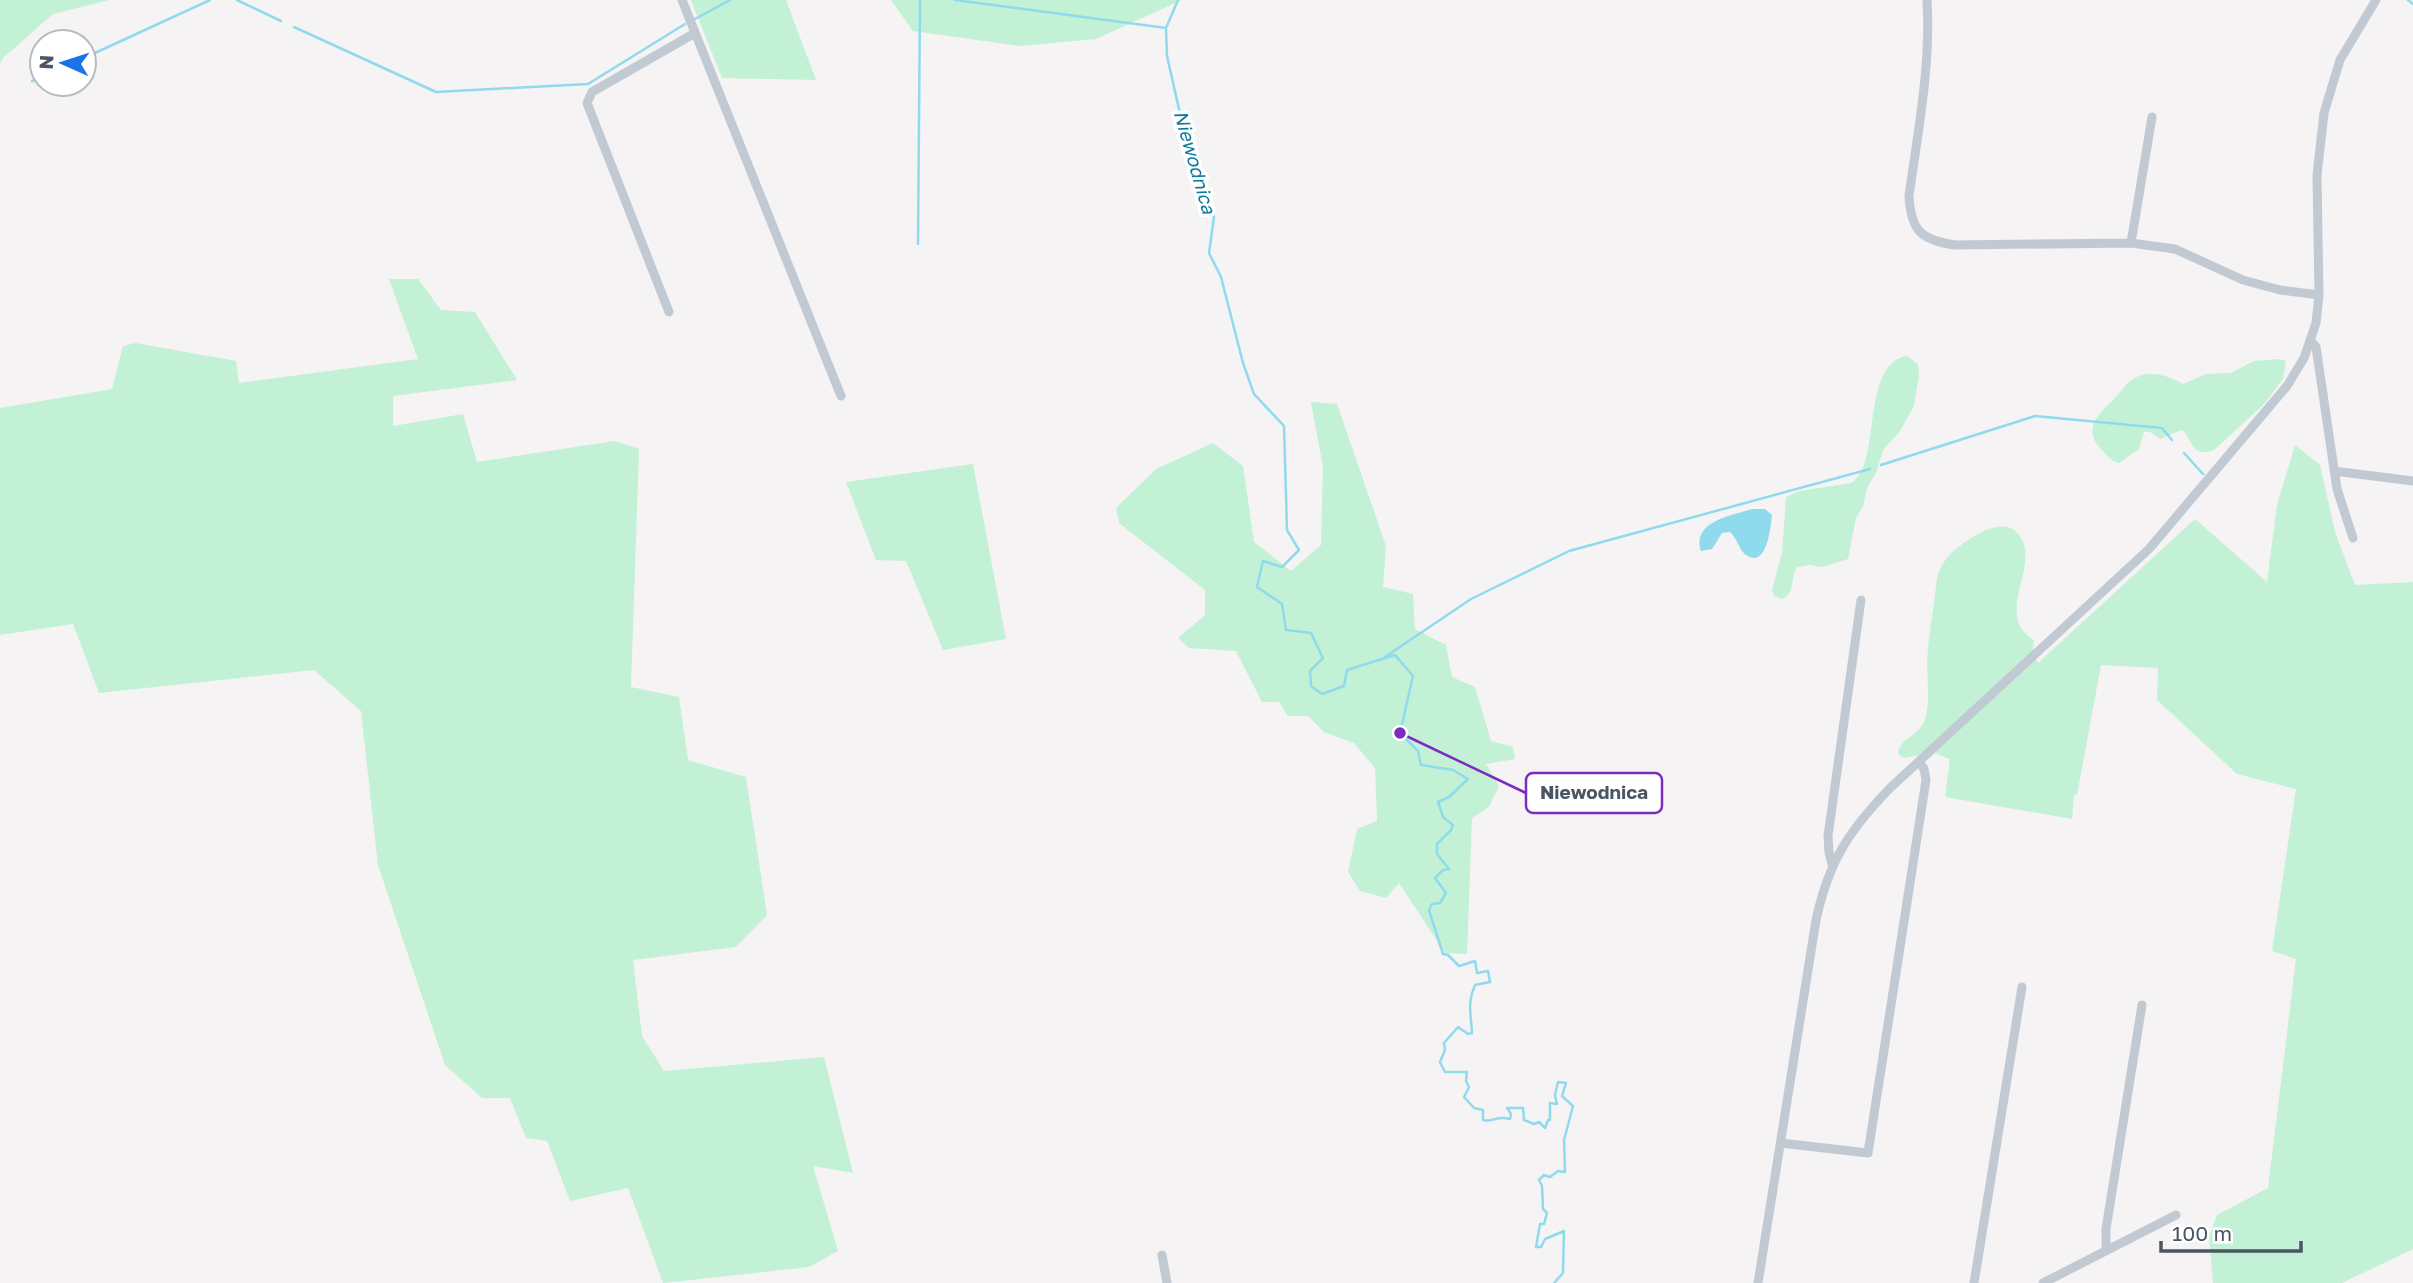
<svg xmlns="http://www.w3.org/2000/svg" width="2413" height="1283" viewBox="0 0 2413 1283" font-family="'Golos Text',sans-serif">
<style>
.green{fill:#c3f1d5}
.water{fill:#90daee}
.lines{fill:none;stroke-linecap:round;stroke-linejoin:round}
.stream{stroke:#90daee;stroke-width:2.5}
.street{stroke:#c1cad2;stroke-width:9}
.labels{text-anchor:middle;stroke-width:7;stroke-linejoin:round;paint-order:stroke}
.water-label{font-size:19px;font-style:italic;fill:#0c7c9b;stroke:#fff}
.leader{fill:none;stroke:#7b2cbf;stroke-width:2.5}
.callout-dot{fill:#7b2cbf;stroke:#fff;stroke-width:2.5}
.callout{fill:#fff;stroke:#7b2cbf;stroke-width:2.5}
.callout-label{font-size:19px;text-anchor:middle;font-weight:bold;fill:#4a5661}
</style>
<rect width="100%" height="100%" fill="#f5f3f3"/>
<path class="green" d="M0,0H109L53,14L3,58L0,64Z
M691,0H786L816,80L722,78Z
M891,0H1182L1096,39L1020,46L913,31Z
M389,279H418L441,310L475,312L517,380L393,396V426L463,414L477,462L614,441L639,449L631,687L679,697L688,760L746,777L767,915L736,947L633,960L642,1036L664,1071L824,1057L853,1173L813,1166L838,1251L809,1267L663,1283L628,1188L570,1201L547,1141L526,1138L510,1098H482L445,1065L378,865L361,711L314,670L99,693L73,624L0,635V408L112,389L123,346L136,343L236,361L239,383L418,359Z
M1907,356L1918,364L1919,376L1914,406L1900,431L1883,450L1876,473L1867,488L1863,506L1856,518L1848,559L1822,567L1809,565L1797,567C1790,578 1796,593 1782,599L1774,596L1772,590L1782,553L1786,497L1800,491L1851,483C1883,465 1859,364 1907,356Z
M2279,359L2286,361L2283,379L2264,404L2214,450C2190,458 2194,440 2182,430L2160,439L2150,432H2144L2139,449L2119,463C2111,461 2107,456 2102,450C2080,428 2101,412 2117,396C2124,387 2130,378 2142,375C2157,372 2170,377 2183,384L2206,374L2231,373L2254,361Z
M1311,402L1337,404L1386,546L1383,587L1413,594L1415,629L1446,645L1452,677L1475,687L1491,741L1513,747L1515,759L1486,764L1499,786L1489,807L1472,818L1467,954L1445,953L1399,883L1386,898L1360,891L1348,872L1357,829L1377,821L1375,768L1354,743L1324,732L1308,716H1288L1279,702H1262L1236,651L1189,648L1178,638L1205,615V590L1119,523L1116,508L1156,469L1213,443L1243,466L1254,542L1291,571L1321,545L1323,467Z
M2295,445L2320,465L2335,532L2355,585L2413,582V1249L2342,1283H2213L2209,1236L2217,1215L2268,1188L2296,959L2272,951L2296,789L2237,774L2157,700L2158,668L2101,665L2077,795L2074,794L2072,819L1945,797L1950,759L1934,753L1903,758L1898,754C1899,737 1922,736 1926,716C1930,699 1927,678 1927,661C1929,633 1934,606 1937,578C1940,566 1947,556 1957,548C1975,534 2013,509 2024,545C2033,576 1996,617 2034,640L2033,652L2038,663L2195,519L2267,582L2277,505Z
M973,464L1006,639L943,650L906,561L876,560L846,482Z"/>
<path class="water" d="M1752,509H1765L1772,515C1771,525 1767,570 1746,555C1739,550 1737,538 1730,532L1722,533L1712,549L1701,551C1692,521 1731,516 1752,509Z"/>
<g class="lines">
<path class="stream" d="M237,0L281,21
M955,0L1166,28
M1178,0L1166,28L1167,56L1190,158L1214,217L1209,253L1221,277L1243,363L1254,394L1284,426L1287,530L1299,550L1282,567L1263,561L1257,587L1282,604L1286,630L1311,633L1323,658L1310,671L1311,686L1322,694L1344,686L1347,670L1395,655L1413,676L1400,733L1418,751L1421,765L1453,770L1468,779L1449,797L1438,802L1443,817L1453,825L1451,830L1437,844V854L1449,869L1443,870L1435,878L1446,893L1440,903L1432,904L1429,910L1443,954L1448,955L1459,966L1475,961L1477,973L1488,971L1490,982L1475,985C1467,1003 1471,1014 1472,1033L1468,1034L1458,1027L1444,1043L1445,1050L1440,1062L1445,1072H1467L1466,1081L1469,1087L1464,1097L1474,1108L1483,1110V1120C1493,1123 1496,1115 1510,1119L1511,1114L1507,1108H1523L1524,1120L1534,1124L1539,1122L1545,1128L1548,1120H1550V1103L1557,1104L1555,1095L1558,1082L1566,1083L1562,1096L1573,1106L1564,1140L1565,1172L1558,1171L1550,1177L1544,1175L1539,1180L1542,1186L1543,1209L1547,1213L1544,1224H1540L1536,1247H1541L1545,1239L1564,1231L1563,1273L1554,1283
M2408,0L2413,4
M695,19L730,0
M294,27L436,92L588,84L685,24
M84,58L210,0
M32,81L42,77
M918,244L920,0
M2184,453L2203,474
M1881,465L2035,416L2162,428L2172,440
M1385,657L1471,599L1569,551L1870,469"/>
<path class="street" d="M682,0L841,396
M1927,0C1931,65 1918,131 1909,196C1911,231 1921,240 1955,245L2131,243L2175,249L2243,280L2280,290L2319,295
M2131,243L2152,117
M669,312L587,103L592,92L695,33
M2310,340L2316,347L2337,489L2353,538
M2334,471L2413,481
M1832,864L1829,852L1828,836L1861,600
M1781,1143L1868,1153L1926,780L1924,769L1919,761
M2106,1251V1229L2142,1005
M1162,1255L1167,1283
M1758,1283L1816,920C1829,861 1848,832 1889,789L2149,549L2287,386L2304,358L2316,323L2319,295L2317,175L2324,113L2340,60L2376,0
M1974,1283L2022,987
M2043,1283L2176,1215"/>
</g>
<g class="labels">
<g class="water-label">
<text transform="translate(1195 162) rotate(74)" y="7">Niewodnica</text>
</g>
</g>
<path class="leader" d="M1400 733L1526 793"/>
<circle class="callout-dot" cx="1400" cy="733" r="7"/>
<rect class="callout" x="1526" y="773" width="136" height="40" rx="7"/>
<g class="callout-label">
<text x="1594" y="799">Niewodnica</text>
</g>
<g transform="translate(63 63) rotate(273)"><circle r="33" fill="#ffffff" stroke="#b7bbc0" stroke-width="2"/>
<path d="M0-5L12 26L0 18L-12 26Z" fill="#1a73e8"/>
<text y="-10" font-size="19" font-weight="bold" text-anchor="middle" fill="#4a5661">N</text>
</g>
<path d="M2161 1241v10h140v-10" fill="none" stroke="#4a5661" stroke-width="3.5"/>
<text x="2172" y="1241" font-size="21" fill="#4a5661" stroke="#ffffff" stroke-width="5" paint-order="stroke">100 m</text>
</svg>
